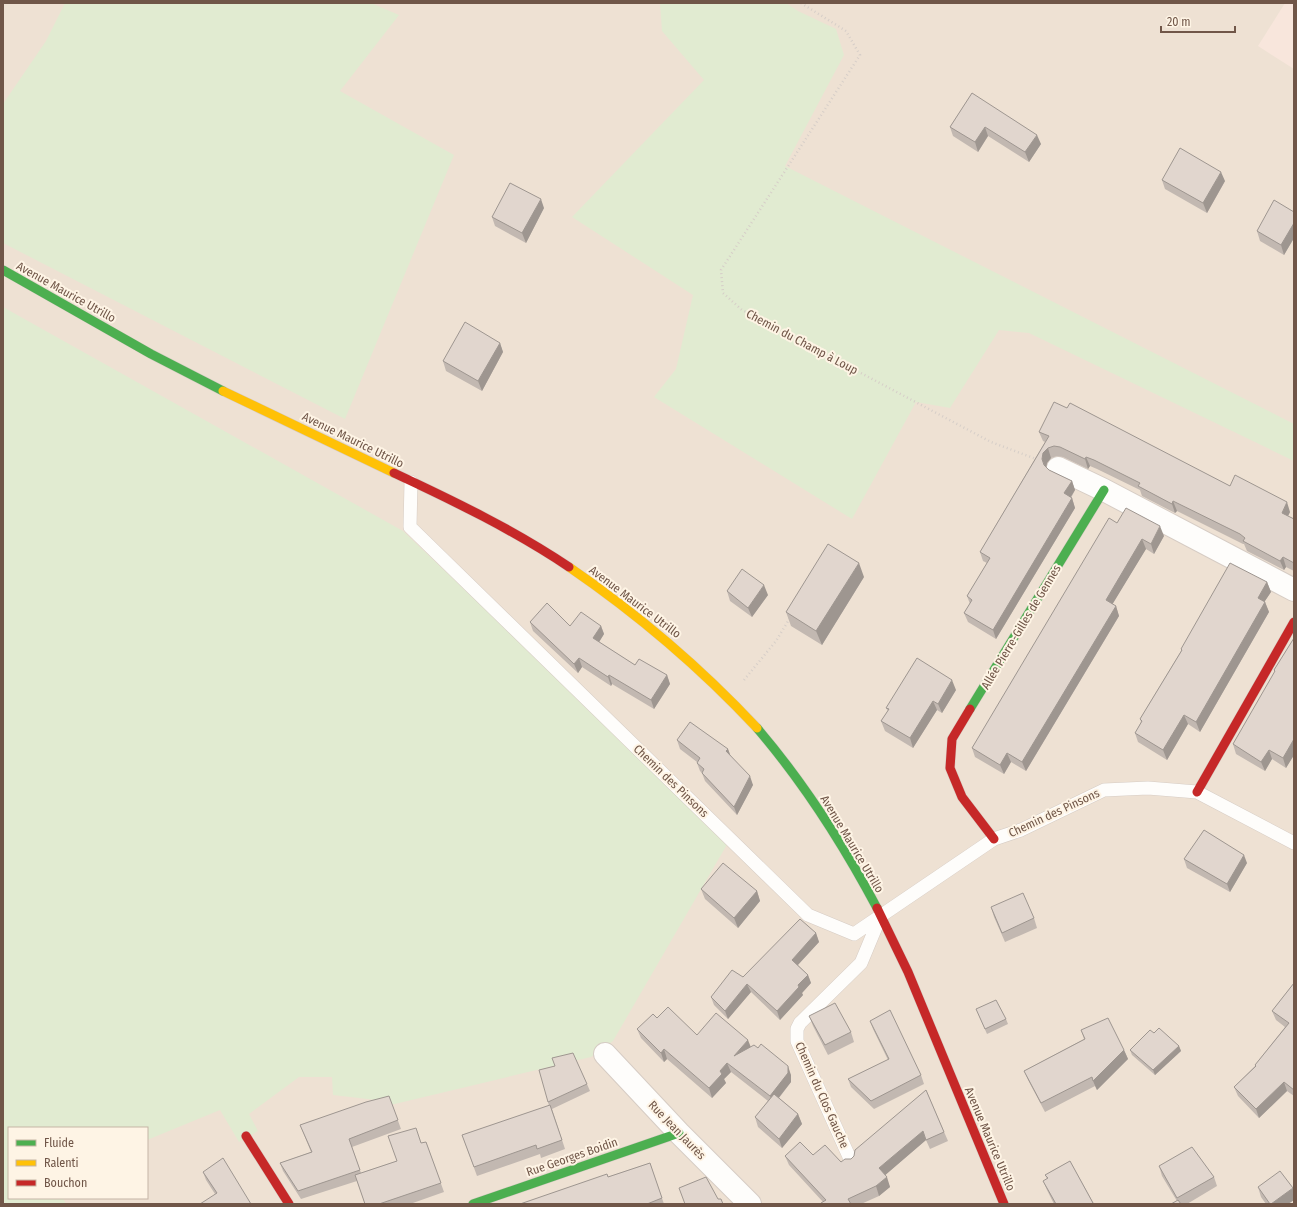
<svg xmlns="http://www.w3.org/2000/svg" width="1297" height="1207" viewBox="0 0 1297 1207" font-family="'Fira Sans Condensed',sans-serif">
<style>
.residential{fill:#eee1d3;fill-rule:evenodd}
.commercial{fill:#f8e6dc}
.green{fill:#e1ebd1}
.lines{fill:none;stroke-linecap:round;stroke-linejoin:round}
.lane-casing{stroke:#d6ccc4;stroke-width:14}
.street-casing{stroke:#d6ccc4;stroke-width:24}
.fast-casing{stroke:#d5cbc3;stroke-width:10}
.slow-casing{stroke:#d5cbc3;stroke-width:10}
.jam-casing{stroke:#d5cbc3;stroke-width:10}
.path{stroke:#d6cec8;stroke-width:2.5;stroke-dasharray:1 3;stroke-linecap:butt}
.lane{stroke:#fefdfb;stroke-width:13}
.street{stroke:#fefdfb;stroke-width:22}
.fast{stroke:#4caf50;stroke-width:9}
.slow{stroke:#ffc107;stroke-width:9}
.jam{stroke:#c62828;stroke-width:9}
.wall{fill:#c2b8b1}
.shaded-wall{fill:#9e9690}
.building{fill:#e1d6ce;stroke:#9e9690}
.labels{text-anchor:middle;stroke-width:4;stroke-linejoin:round;paint-order:stroke}
.street-label{font-size:12px;fill:#705648;stroke:#fef4e5}
</style>
<rect width="100%" height="100%" fill="#f5efe6"/>
<path class="residential" d="M3,3H1294V1204H3ZM9,1128H147V1198H9Z"/>
<path class="commercial" d="M1285,3H1294V69L1258,46Z"/>
<path class="green" d="M65,3H371L399,15L340,91L454,155L345,419L3,243V104L46,41Z
M660,3H786L798,11L836,29L844,55L785,166L1294,424V461L1029,333L999,330L950,408L916,402L852,519L654,397L676,369L693,295L572,217L704,80L662,31Z
M3,307L403,531L729,841L613,1041L591,1057L378,1108L376,1100L333,1095L332,1077H299L249,1114L258,1131L239,1142L220,1110L147,1140V1128H9V1198H63L66,1204H3Z"/>
<g class="lines">
<g class="lane-casing">
<path id="lane" d="M411,482L410,527L808,915L854,934L994,839L1021,830L1104,790L1148,788L1197,792L1294,843
M851,1161L797,1041V1029L800,1023L861,963L881,915"/>
</g>
<g class="street-casing">
<path id="street" d="M1058,468L1104,490L1294,590
M605,1054L679,1133L750,1204"/>
</g>
<g class="fast-casing">
<path id="fast" d="M3,270L151,354L223,391
M970,709L1104,490
M757,728C804,783 843,844 877,908
M473,1204L679,1133"/>
</g>
<g class="slow-casing">
<path id="slow" d="M223,391L394,473
M569,567C639,615 699,666 757,728"/>
</g>
<g class="jam-casing">
<path id="jam" d="M394,473C454,501 514,530 569,567
M970,709L952,739L950,768L962,797L994,839
M1197,792L1294,622
M877,908L908,972L1004,1204
M246,1136L289,1204"/>
</g>
<path class="path" d="M801,3L846,31L860,55L721,270L723,293L742,310L991,442L1036,459
M744,680L776,641L790,618"/>
<use href="#lane" class="lane"/>
<use href="#street" class="street"/>
<use href="#fast" class="fast"/>
<use href="#slow" class="slow"/>
<use href="#jam" class="jam"/>
</g>
<path class="wall" d="M972,93L1041,144L1029,162L988,136L978,152L953,136L950,127Z
M1162,180L1225,181L1207,213L1165,189Z
M544,208L526,243L495,226L492,217Z
M1294,212V238L1284,255L1260,241L1257,231Z
M500,343L503,352L482,391L446,371L443,361Z
M1067,408L1230,486L1290,512L1288,516L1294,519V571L1286,567L1284,570L1247,551L1244,544H1243L1177,511L1175,513L1142,496L1140,490L1097,469L1090,466L1088,469L1063,457L1057,456L1051,458L1047,463L1046,467L1049,470L1072,481L1075,490L1071,498H1072L1075,508L996,639L968,622L964,613L970,604L967,596L987,563L983,561L980,552L1045,442L1043,441L1039,432Z
M1117,523L1164,536L1154,554L1146,549L1112,604L1116,606L1119,616L1026,771L1011,762L1004,774L975,757L972,748Z
M864,577L822,645L791,626L786,612Z
M1267,582L1271,592L1264,602H1265L1269,612L1200,732L1188,724L1167,760L1138,742L1135,733L1141,722L1140,719L1181,651V649Z
M727,591L768,595L752,617L730,601Z
M530,622L570,626H601L604,634L599,642L635,665L667,675L670,684L654,709L612,684L611,686L582,667L578,673L533,631Z
M1294,638V755L1286,768L1272,759L1265,771L1236,754L1233,744L1275,673L1274,670Z
M956,690L942,713L937,710L913,748L885,731L881,721L888,711L886,708Z
M677,740L728,749L730,755L753,785L737,815L705,781L702,773L700,771L697,763V762L680,749Z
M1184,859L1247,863L1230,892L1187,868Z
M701,889L757,891L760,901L738,928L705,899Z
M991,907L1034,918L1037,928L1005,942L994,917Z
M816,933L819,942L798,965L808,975L811,983L802,993L803,995L780,1020L751,992L728,1019L714,1005L711,997L743,977Z
M1294,983V1096L1287,1091L1259,1118L1238,1096L1234,1087L1255,1066V1065L1285,1027L1276,1020L1272,1011Z
M976,1009L1006,1019L1008,1024L987,1034Z
M809,1016L851,1032L854,1042L828,1055L813,1026Z
M657,1018L697,1035L751,1047L791,1075V1082L779,1098L798,1114L802,1124L782,1148L758,1127L755,1117L768,1101L731,1072L724,1079L726,1083L712,1098L667,1059L664,1062L641,1038L637,1029Z
M870,1021L921,1075L924,1084L874,1109L851,1087L848,1079L888,1060L873,1029Z
M1081,1030L1124,1050L1128,1059L1097,1090L1095,1086L1045,1112L1028,1080L1024,1071L1084,1039Z
M1154,1033L1179,1046L1181,1051L1155,1075L1132,1055L1130,1050Z
M587,1084L590,1091L552,1109L565,1149L541,1158L540,1154L477,1176L462,1135L549,1106L548,1102Z
M926,1090L948,1141L930,1149L926,1140L885,1175L890,1187L879,1196L861,1204H822L823,1202L789,1165L785,1156L813,1155L841,1162L851,1159Z
M389,1096L401,1129L352,1147L361,1173L397,1161L421,1143L426,1142L444,1192L410,1204H365L357,1181L301,1199L283,1171L280,1163L311,1152L300,1125Z
M1070,1161L1094,1204H1054L1047,1190L1043,1181L1047,1179L1045,1175Z
M650,1163L664,1204H520L608,1177Z
M1159,1166L1214,1177L1217,1186L1187,1204H1171L1177,1201L1162,1176Z
M203,1172L251,1204L215,1194L206,1180Z
M1258,1187L1294,1192V1200L1288,1204H1266L1261,1197Z"/>
<path class="shaded-wall" d="M985,127L988,136L978,152L975,142Z
M1037,135L1041,144L1029,162L1025,152Z
M1221,172L1225,181L1207,213L1203,203Z
M541,199L544,208L526,243L522,233Z
M1294,223V238L1284,255L1281,245Z
M500,343L503,352L482,391L478,381Z
M1048,448L1051,458L1047,463L1046,469L1042,459L1043,453Z
M1086,457L1090,466L1088,469L1085,459Z
M1072,481L1075,490L1067,503L1064,493Z
M1072,498L1075,508L996,639L993,630Z
M1173,501L1177,511L1175,513L1172,504Z
M1287,502L1290,512L1285,522L1282,513Z
M1160,526L1164,536L1154,554L1151,544Z
M1142,539L1146,549L1109,610L1106,600Z
M1283,557L1286,567L1284,570L1280,561Z
M859,563L864,577L822,645L816,631Z
M1267,582L1271,592L1261,607L1258,598Z
M764,585L768,595L752,617L748,608Z
M1265,602L1269,612L1200,732L1196,722Z
M1116,606L1119,616L1026,771L1022,762Z
M601,626L604,634L596,647L593,638Z
M579,658L582,667L578,673L574,664Z
M609,675L612,684L611,686L608,677Z
M667,675L670,684L654,709L651,700Z
M952,680L956,690L942,713L938,704Z
M933,701L937,710L913,748L910,738Z
M1184,715L1188,724L1167,760L1163,750Z
M1294,739V755L1286,768L1283,758Z
M728,749L731,757L726,751Z
M1269,750L1272,759L1265,771L1261,762Z
M1007,753L1011,762L1004,774L1000,765Z
M750,776L753,785L737,815L734,807Z
M1244,855L1247,863L1230,892L1227,884Z
M757,891L760,901L738,928L734,918Z
M816,933L819,942L795,968L792,960Z
M808,975L811,983L802,993L803,995L780,1020L777,1011L798,985Z
M747,984L751,992L728,1019L725,1011Z
M748,1040L752,1050L734,1056Z
M1179,1046L1181,1051L1155,1075L1153,1070Z
M664,1049L667,1059L664,1062L661,1053Z
M1124,1050L1128,1059L1097,1090L1093,1081Z
M727,1063L731,1072L724,1079L726,1083L712,1098L709,1088L720,1071Z
M788,1066L791,1075V1082L773,1105L770,1096Z
M1284,1082L1287,1091L1259,1118L1256,1109Z
M798,1114L802,1124L782,1148L779,1139Z
M923,1131L926,1140L883,1177L879,1168Z
M887,1177L890,1187L879,1196L876,1186Z
M1293,1188L1294,1192V1200L1288,1204H1271Z"/>
<path class="building" d="M972,93L1037,135L1025,152L985,127L975,142L950,127Z
M1180,148L1221,172L1203,203L1162,180Z
M510,183L541,199L522,233L492,217Z
M1274,200L1294,212V223L1281,245L1257,231Z
M465,322L500,343L478,381L443,361Z
M1054,402L1067,408L1070,403L1230,486L1235,475L1287,502L1282,513L1294,519V563L1283,557L1280,561L1243,541L1245,538L1240,534L1173,501L1172,504L1138,486L1140,483L1094,460L1086,457L1085,459L1060,447L1054,446L1048,448L1043,453L1042,459L1044,465L1049,470L1072,481L1064,493L1072,498L993,630L964,613L972,600L967,596L990,558L980,552L1049,436L1039,432Z
M1126,508L1160,526L1151,544L1142,539L1106,600L1116,606L1022,762L1007,753L1000,765L972,748L1109,518L1117,523Z
M828,544L859,563L816,631L786,612Z
M1230,563L1267,582L1258,598L1265,602L1196,722L1184,715L1163,750L1135,733L1142,721L1140,719L1182,650L1181,649Z
M742,569L764,585L748,608L727,591Z
M547,603L570,626L581,612L601,626L593,638L635,665L639,659L667,675L651,700L609,675L608,677L579,658L574,664L530,622Z
M1294,638V739L1283,758L1269,750L1261,762L1233,744L1275,671L1274,670Z
M917,658L952,680L938,704L933,701L910,738L881,721L889,709L886,708Z
M690,722L728,749L726,751L750,776L734,807L702,773L704,769L697,763L700,758L677,740Z
M1204,830L1244,855L1227,884L1184,859Z
M723,863L757,891L734,918L701,889Z
M1023,893L1034,918L1002,933L991,907Z
M800,919L816,933L792,960L808,975L798,985L799,987L777,1011L747,984L725,1011L711,997L732,970L743,977Z
M1294,983V1090L1284,1082L1256,1109L1234,1087L1256,1066L1255,1065L1289,1023L1272,1011Z
M996,1000L1006,1019L985,1029L976,1009Z
M835,1003L851,1032L825,1045L809,1016Z
M668,1007L697,1035L716,1013L748,1040L734,1056L754,1045L758,1048L761,1044L788,1066V1073L770,1096L727,1063L720,1071L722,1074L709,1088L664,1049L661,1053L637,1029L653,1014L657,1018Z
M890,1010L921,1075L871,1101L848,1079L889,1059L870,1021Z
M1108,1018L1124,1050L1093,1081L1092,1077L1041,1103L1024,1071L1085,1039L1081,1030Z
M1159,1028L1179,1046L1153,1070L1130,1050L1150,1030L1154,1033Z
M573,1053L587,1084L548,1102L539,1070L555,1066L552,1058Z
M926,1090L944,1132L926,1140L923,1131L879,1168L887,1177L876,1186L848,1199L851,1204H822L821,1203L826,1200L785,1156L800,1142L813,1155L825,1145L841,1162L845,1159H851L854,1156L855,1150Z
M774,1094L798,1114L779,1139L755,1117Z
M389,1096L398,1120L349,1139L360,1170L298,1191L280,1163L312,1152L300,1125L366,1102Z
M550,1105L562,1140L537,1149L536,1145L474,1167L462,1135Z
M416,1128L421,1143L426,1142L441,1183L379,1204H365L355,1175L397,1161L388,1136Z
M1192,1147L1214,1177L1177,1198L1159,1166Z
M223,1158L251,1204H200L217,1193L203,1172Z
M1070,1161L1093,1203L1091,1204H1056L1043,1181L1048,1178L1045,1175Z
M650,1163L662,1198L647,1204H520L607,1174L608,1177Z
M1280,1171L1293,1188L1271,1204H1270L1258,1187Z
M706,1177L718,1199H721L723,1204H685L679,1188Z
M1178,1200L1181,1204H1171Z"/>
<g class="labels">
<g class="street-label">
<text transform="translate(66 292) rotate(29)" y="4">Avenue Maurice Utrillo</text>
<text transform="translate(802 342) rotate(28)" y="4">Chemin du Champ à Loup</text>
<text transform="translate(353 440) rotate(26)" y="4">Avenue Maurice Utrillo</text>
<text transform="translate(635 602) rotate(37)" y="4">Avenue Maurice Utrillo</text>
<text transform="translate(1021 627) rotate(-59)" y="4">Allée Pierre-Gilles de Gennes</text>
<text transform="translate(671 781) rotate(44)" y="4">Chemin des Pinsons</text>
<text transform="translate(1054 813) rotate(-25)" y="4">Chemin des Pinsons</text>
<text transform="translate(852 844) rotate(59)" y="4">Avenue Maurice Utrillo</text>
<text transform="translate(822 1095) rotate(66)" y="4">Chemin du Clos Gauche</text>
<text transform="translate(677 1130) rotate(46)" y="4">Rue Jean Jaurès</text>
<text transform="translate(990 1139) rotate(67)" y="4">Avenue Maurice Utrillo</text>
<text transform="translate(572 1157) rotate(-19)" y="4">Rue Georges Boidin</text>
</g>
</g>
<rect width="1297" height="1207" fill="none" stroke="#705648" stroke-width="8"/>
<rect x="8" y="1127" width="140" height="72" fill="#fef4e5" stroke="#c5b5a6"/>
<rect x="16" y="1140" width="20" height="6" fill="#4caf50" stroke="#c5b5a6"/>
<text x="44" y="1147" font-size="12" fill="#705648">Fluide</text>
<rect x="16" y="1160" width="20" height="6" fill="#ffc107" stroke="#c5b5a6"/>
<text x="44" y="1167" font-size="12" fill="#705648">Ralenti</text>
<rect x="16" y="1180" width="20" height="6" fill="#c62828" stroke="#c5b5a6"/>
<text x="44" y="1187" font-size="12" fill="#705648">Bouchon</text>
<path d="M1161 26v6h74v-6" fill="none" stroke="#705648" stroke-width="2"/>
<text x="1167" y="26" font-size="12" fill="#705648" stroke="#fef4e5" stroke-width="3" paint-order="stroke">20 m</text>
</svg>
